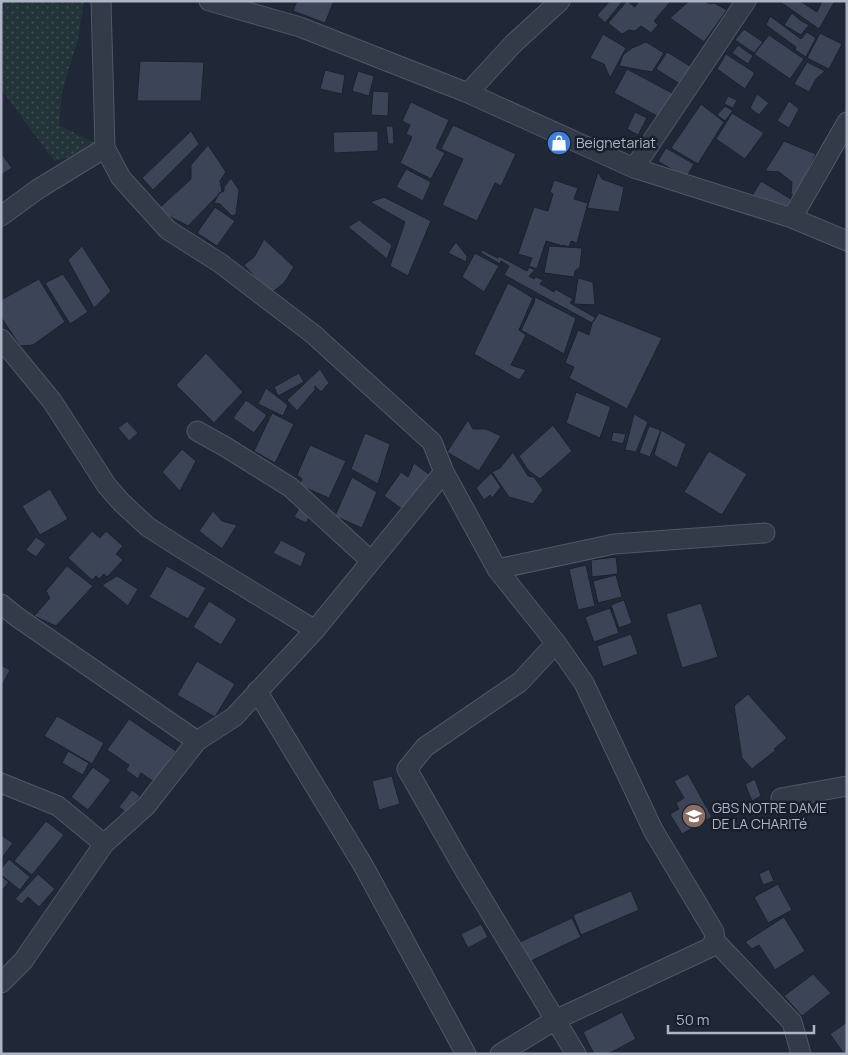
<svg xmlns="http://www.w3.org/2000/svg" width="848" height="1055" viewBox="0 0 848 1055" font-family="Manrope,sans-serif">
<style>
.green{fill:url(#green-dots)}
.building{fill:#3c4558;stroke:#1b212e}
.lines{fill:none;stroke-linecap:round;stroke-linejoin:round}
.street-casing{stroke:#515766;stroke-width:21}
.street{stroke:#333a48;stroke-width:19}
.labels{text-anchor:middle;stroke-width:5;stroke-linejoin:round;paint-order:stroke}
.poi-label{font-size:14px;fill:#aeb4c5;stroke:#191f2c;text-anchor:start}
</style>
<defs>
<pattern id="green-dots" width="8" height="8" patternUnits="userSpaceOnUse" patternTransform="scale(1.25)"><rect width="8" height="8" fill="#223438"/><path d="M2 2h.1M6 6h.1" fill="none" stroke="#404f53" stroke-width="1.8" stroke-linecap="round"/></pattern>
</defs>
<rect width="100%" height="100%" fill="#202837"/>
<path class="green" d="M1,1H84L78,39L62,92L59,125L105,148L54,161L1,89Z"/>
<path class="building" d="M297,1H334L325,23L293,11Z
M610,1H623L605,23L597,15Z
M627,1L635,7L639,1H671L654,21L658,25L651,33L641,26L635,31L629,30L622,34L608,23Z
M689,1H704L710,4L714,3L727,10L704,42L670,18Z
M779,1H800L817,12L822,1H835L819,29Z
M792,13L800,20L809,25L801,35L784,25Z
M770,16L801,39L807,32L816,38L806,57L795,50L796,47L766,25Z
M744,29L763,42L754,53L735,40Z
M820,33L842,44L829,69L807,58Z
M603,34L626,48L610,78L604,64L590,58Z
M769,35L804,59L790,79L754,54Z
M646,42L664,53L652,72L619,66L623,55L632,48Z
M738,45L753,56L748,64L732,53Z
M667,52L695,69L683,86L656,69Z
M726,54L755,73L745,89L717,69Z
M140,61L204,62L201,101H137Z
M807,62L825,71L816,79L809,92L794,84Z
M627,69L674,94L661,118L614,93Z
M325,70L345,75L342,94L320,89Z
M358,71L374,76L369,96L352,91Z
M373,91L389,92L388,116L371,115Z
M757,94L769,103L759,115L750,108Z
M728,96L737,100L733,108L724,104Z
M789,101L799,109L789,128L777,121Z
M411,102L449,120L436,148L445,153L431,179L400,163L412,137L406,134L410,125L402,121Z
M701,104L724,122L698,164L671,148Z
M725,106L733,111L725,121L717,115Z
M635,112L647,118L638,135L627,129Z
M732,113L764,133L745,159L716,139Z
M453,125L516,154L501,186L495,183L477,221L442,205L463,159L441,149Z
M386,126H393L394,144H388Z
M191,131L199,144L153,190L142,178Z
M378,131V151L334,153L333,132Z
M784,141L816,154L795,197L791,194L792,182L779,172L765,171Z
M208,145L226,172L220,181L222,191L188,226L157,210L191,179V165Z
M666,148L694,164L686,178L658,161Z
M1,153L12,168L1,175Z
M406,169L431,182L423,201L396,187Z
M598,172L602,179L624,187L619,212L587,208Z
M231,178L239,190L236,214L232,216L220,204L214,203L219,193L224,191V187Z
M554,180L578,188L574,199L588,203L577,243L571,241L569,247L563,245V246L546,241L537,269L529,266L532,258L518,254L534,207L548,211L553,194L550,192Z
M761,181L791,199L786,211L752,196Z
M384,197L431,221L408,276L390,266L405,222L370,202Z
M215,207L235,221L217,246L197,233Z
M359,220L392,245L387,259L348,227Z
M264,239L294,267L284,283L270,294L244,265L254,257Z
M456,242L467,256L466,262L448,253Z
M82,246L111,291L94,308L68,260Z
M549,246L582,248L580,267L575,271L574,277L544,273Z
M482,250L498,258L499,256L527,271L529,267L535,270L529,276L534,279L536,277L543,280L540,284L554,292L555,289L573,299L570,303L596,318L592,323L504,275L509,266L501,261L500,264L481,253Z
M475,253L499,266L484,292L462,277Z
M63,274L88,312L70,324L45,283Z
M578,278L593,282L595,305L574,304Z
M39,279L65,322L33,345L20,346L1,317V300Z
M508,283L533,298L519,330L526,335L511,365L526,370L519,380L474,354Z
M535,297L576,318L564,354L521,330L534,303Z
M599,313L662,338L627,409L569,378L574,367L565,363L578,330L589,335L592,323Z
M206,353L243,392L214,423L176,385Z
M320,369L329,383L321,392L315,386V390L297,411L287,400Z
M299,373L304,382L278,396L274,387Z
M266,388L288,405L283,416L258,404Z
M576,392L611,407L600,438L566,423Z
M246,400L267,415L254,433L233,418Z
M272,413L294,424L275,463L254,451Z
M634,414L648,422L636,452L625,450Z
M468,420L473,429H486L501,436L479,471L447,452Z
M127,421L138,433L129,441L118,428Z
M553,425L572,451L540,479L528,470L519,456Z
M649,426L661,430L650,457L639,453Z
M661,430L686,444L677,468L654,455Z
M613,432L626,434L623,444L611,441Z
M365,433L390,444L378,484L351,469Z
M310,445L346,461L329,498L299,485L302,479L297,475Z
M182,449L196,461L180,491L162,472Z
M709,451L747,474L722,515L684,492Z
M513,452L528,476L534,477L543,490L533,504L509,497L492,472L500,468Z
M414,463L434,478L409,514L384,496L401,472L408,477Z
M491,473L501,487L492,498L490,495L484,500L476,488Z
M352,477L377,492L362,528L335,516Z
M50,489L68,519L40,535L22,506Z
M301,505L312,512L306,523L294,517Z
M213,511L222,521L237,525L222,549L199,531Z
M92,531L100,538L106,531L123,546L116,554L123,560L107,577L104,574L99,579L96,576L92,580L68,558Z
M36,537L46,544L36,557L26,550Z
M281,540L306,553L301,567L273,553Z
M616,557L618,574L592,577L591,560Z
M586,565L595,606L578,610L569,569Z
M67,566L93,586L56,626L34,616L50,598L46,591Z
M167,566L206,588L188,619L149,597Z
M616,575L622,597L598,603L593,581Z
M117,576L138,589L128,606L102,585Z
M624,600L632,623L619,628L611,605Z
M209,601L237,619L221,645L193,627Z
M701,603L718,657L682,668L666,614Z
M610,608L619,633L594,642L585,617Z
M631,634L638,654L603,667L597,646Z
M197,661L235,684L215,717L177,695Z
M1,665L10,670L1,687Z
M748,694L787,738L774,749L776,750L752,769L742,758L734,706Z
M57,716L104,743L92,764L44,736Z
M129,719L176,751L154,782L141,773L138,779L126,770L129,765L107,750Z
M68,751L89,763L83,775L62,763Z
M93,767L111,780L88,810L71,797Z
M688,774L712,817L682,834L670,814L679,809L676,803L684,798L674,781Z
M392,776L400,804L379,810L372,781Z
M755,779L761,796L752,801L745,784Z
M132,790L140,796L127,813L119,807Z
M46,821L64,835L32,875L14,861Z
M1,835L13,843L1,859Z
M9,859L30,877L20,890L1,875V869Z
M769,869L774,881L763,885L759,874Z
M38,874L55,889L39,907L28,897L22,904L15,899Z
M1,876L9,882L1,892Z
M778,884L792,910L768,923L754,897Z
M631,891L639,910L581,935L573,915Z
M784,917L805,951L775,970L759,945L752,949L745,942Z
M572,918L581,937L529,962L520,942Z
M481,924L488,937L468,948L461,934Z
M813,974L831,993L802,1016L784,996Z
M622,1012L636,1039L608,1054H594L583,1032Z
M847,1022V1052L844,1054L830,1034Z"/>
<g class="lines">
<g class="street-casing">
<path id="street" d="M101,1L105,148L121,178L168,230L220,263L313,334L432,442L444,472L497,569L556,643L584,683L653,830L714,932L715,941L792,1022L801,1054
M209,1L300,27L468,93L634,168L792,218L847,241
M468,93L513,44L560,1
M634,168L746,1
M1,216L38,189L105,148
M792,218L847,122
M1,339L52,401L107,486L122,503L148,527L184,550L315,630
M197,431L224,446L290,487L371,561
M497,569L614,544L765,533
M1,604L17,617L197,741
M556,643L520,682L425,747L407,769L464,869L576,1054
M257,691L363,865L466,1054
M1,783L58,806L104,844
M781,798L847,786
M1,983L23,961L104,844L146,806L197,741L234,717L315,630L444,472
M500,1054L555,1020L709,948L715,941"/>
</g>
<use href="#street" class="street"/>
</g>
<defs>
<g id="shop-disc" transform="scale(1.25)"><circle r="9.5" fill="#3f7fe0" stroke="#191f2c"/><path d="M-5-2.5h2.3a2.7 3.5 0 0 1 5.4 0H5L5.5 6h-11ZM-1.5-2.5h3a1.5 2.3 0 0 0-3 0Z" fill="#fff"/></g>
<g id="school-disc" transform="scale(1.25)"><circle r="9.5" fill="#8d6e63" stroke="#191f2c"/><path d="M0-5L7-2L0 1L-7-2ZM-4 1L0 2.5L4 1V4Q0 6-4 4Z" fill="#fff"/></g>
</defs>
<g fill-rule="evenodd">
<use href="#shop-disc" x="559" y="143"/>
<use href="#school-disc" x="694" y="816"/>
</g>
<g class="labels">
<g class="poi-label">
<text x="576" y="148">Beignetariat</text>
<text x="712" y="813">GBS NOTRE DAME<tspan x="712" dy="16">DE LA CHARITé</tspan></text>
</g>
</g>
<rect width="848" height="1055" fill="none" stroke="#aeb4c5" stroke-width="5"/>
<path d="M668 1025v8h146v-8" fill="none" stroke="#aeb4c5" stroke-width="2.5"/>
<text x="676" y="1025" font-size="15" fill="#aeb4c5" stroke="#191f2c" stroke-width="4" paint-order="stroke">50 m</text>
</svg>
